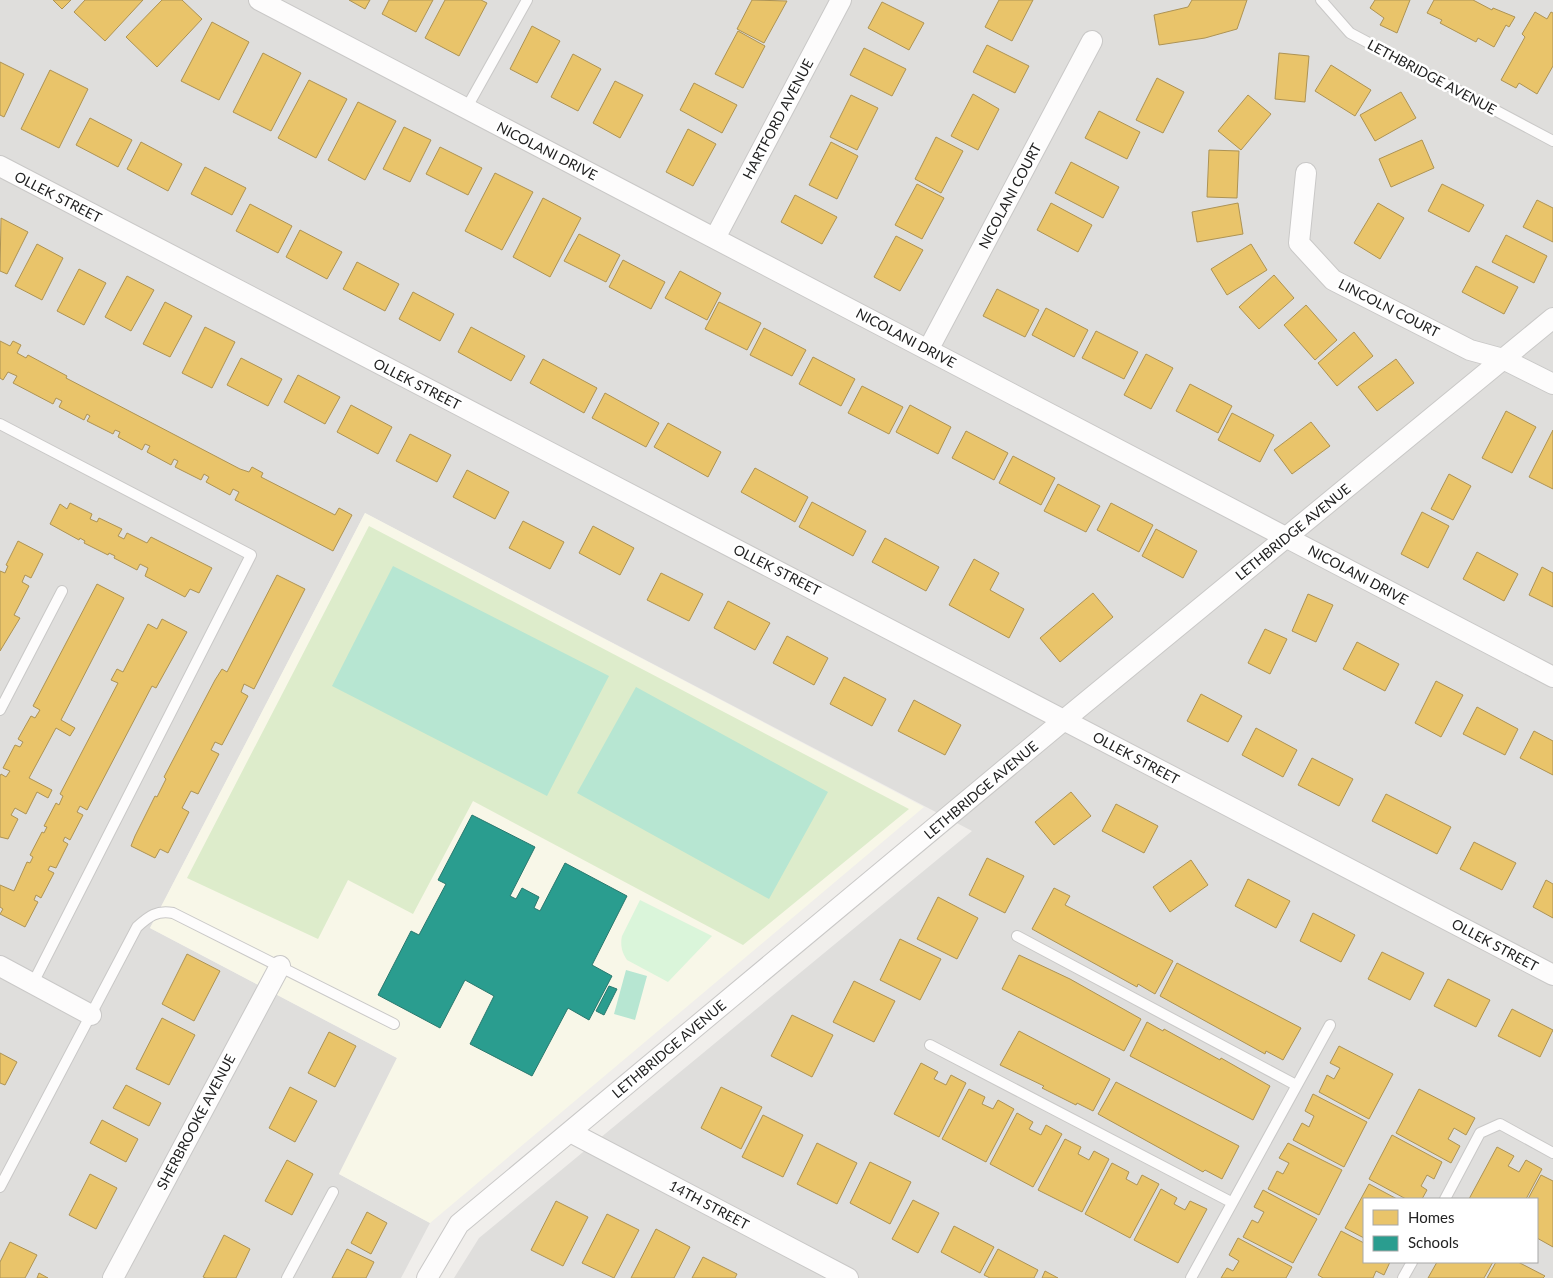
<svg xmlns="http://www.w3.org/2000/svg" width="1553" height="1278" viewBox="0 0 1553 1278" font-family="Lato,sans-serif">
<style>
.residential{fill:#dfdedc;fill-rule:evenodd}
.education{fill:#f8f7e8}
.grass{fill:#ddeccb}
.park{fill:#daf5da}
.pitch{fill:#b7e6d2}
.homes{fill:#e9c46a;stroke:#ad9354}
.schools{fill:#2a9d8f;stroke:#28786e}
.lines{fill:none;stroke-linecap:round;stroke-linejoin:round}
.lane-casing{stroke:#c9c8c7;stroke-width:12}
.street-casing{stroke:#c9c8c7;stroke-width:22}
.lane{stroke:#fdfcfc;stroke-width:10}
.street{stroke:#fdfcfc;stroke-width:20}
.labels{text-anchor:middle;stroke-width:5;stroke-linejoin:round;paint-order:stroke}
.street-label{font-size:14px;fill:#222;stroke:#fff}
</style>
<rect width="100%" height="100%" fill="#f0eeeb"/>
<path class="residential" d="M0,0H1553V1278H454L479,1238L972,831L365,513L150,928L397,1058L339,1174L430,1223L401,1278H0ZM1364,1199H1537V1262H1364Z"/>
<path class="education" d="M365,513L924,807L430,1223L339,1174L397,1058L150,928Z"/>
<path class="grass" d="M369,526L909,809L743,945L473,801L413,914L348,880L318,939L187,878Z"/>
<path class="park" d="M640,900L712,936L668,982L627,960C622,953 620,945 622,936Z"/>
<path class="pitch" d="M393,566L609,676L547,796L332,686Z
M636,687L828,792L769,899L577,793Z
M626,970L647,976L635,1020L614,1014Z"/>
<path class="homes" d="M53,0H71L62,9Z
M85,0H143L105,41L74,12Z
M162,0H182L202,19L157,67L126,37Z
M349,0H370L365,9Z
M389,0H433L416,32L382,14Z
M445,0H481L487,3L459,56L425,38Z
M752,0L787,1L764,43L737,29Z
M999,0H1033L1012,41L985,27Z
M1192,0H1247L1237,29L1205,38L1159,45L1154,15L1188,7Z
M1375,0H1410L1397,33L1380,25L1384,18L1370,8Z
M1434,0H1473L1492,10L1493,8L1515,17L1509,27L1506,25L1494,47L1478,38L1476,42L1440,23L1442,20L1427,13Z
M882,2L924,23L909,50L868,28Z
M1535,12L1547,19L1551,12L1553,13V66L1537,94L1519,83L1516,88L1501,80L1525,37L1522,34Z
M212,22L249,42L219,100L181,81Z
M532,26L560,41L537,83L510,69Z
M738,31L765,46L743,88L715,74Z
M987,45L1029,66L1015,93L973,72Z
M864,48L906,69L892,96L850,75Z
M263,53L301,73L271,131L233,112Z
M1279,53L1309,56L1305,102L1275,99Z
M573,54L601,69L578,111L551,97Z
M0,62L24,74L4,117L0,115Z
M1331,65L1371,90L1355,116L1315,91Z
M50,70L88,89L59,148L21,129Z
M1157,78L1184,92L1163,133L1136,120Z
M309,80L347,99L316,158L278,138Z
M615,81L643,95L620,138L593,123Z
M694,83L737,105L722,133L680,110Z
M1401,92L1416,118L1375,141L1360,115Z
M973,94L999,109L978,150L951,136Z
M851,95L878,108L857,150L830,137Z
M1248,95L1271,114L1241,150L1218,131Z
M358,102L396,121L365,180L328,160Z
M1099,111L1140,132L1127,159L1085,138Z
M90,118L132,140L118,167L76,145Z
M404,127L431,140L410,182L383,169Z
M688,129L716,144L693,186L666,172Z
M936,137L963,151L941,193L915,179Z
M1422,140L1434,168L1391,187L1379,159Z
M141,142L182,164L168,191L127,169Z
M831,142L858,156L837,199L809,185Z
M440,147L482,168L468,195L426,174Z
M1209,150L1239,151L1237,198L1207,197Z
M1071,162L1119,187L1103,218L1055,193Z
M205,167L246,188L232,215L191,194Z
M495,173L533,192L502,250L465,231Z
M917,184L944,198L922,239L895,225Z
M1442,184L1484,205L1469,232L1428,211Z
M795,195L837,217L822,244L781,222Z
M543,198L581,218L550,277L513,257Z
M1537,200L1553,208V242L1523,227Z
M1051,203L1092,225L1078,252L1037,230Z
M1238,203L1243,234L1197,242L1192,212Z
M1378,203L1404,218L1380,259L1354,243Z
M250,204L292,226L278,253L236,231Z
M1,218L28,232L7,274L0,271Z
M300,230L342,252L327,279L286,257Z
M579,234L620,255L606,282L564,261Z
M1506,235L1547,256L1534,283L1492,262Z
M896,236L923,250L900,291L874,277Z
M37,244L63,258L42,300L15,286Z
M1251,244L1267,270L1227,295L1211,269Z
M623,260L665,282L651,309L609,287Z
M357,262L399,284L385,311L343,289Z
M1476,266L1518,287L1504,314L1462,292Z
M79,269L106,283L84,325L57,311Z
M680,271L721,293L707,320L665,298Z
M1274,275L1294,298L1259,329L1239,307Z
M127,276L154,290L131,331L105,317Z
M997,289L1039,310L1025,337L983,316Z
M413,292L454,314L440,341L399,319Z
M165,302L192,316L170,357L143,344Z
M719,302L761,323L747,350L705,329Z
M1306,305L1337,340L1315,360L1284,325Z
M1046,308L1088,330L1074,357L1032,335Z
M205,327L235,342L212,388L182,373Z
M471,327L525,356L511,381L458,352Z
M764,328L806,350L792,376L750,355Z
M1096,331L1138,352L1124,379L1082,358Z
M1354,332L1373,356L1337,386L1318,363Z
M0,341L10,346L13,341L21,345L17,353L26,358L28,355L67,376L66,378L240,469L249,472L252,467L263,473L261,477L335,515L339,508L352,515L333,551L235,500L239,492L233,489L230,495L206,482L209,477L204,474L201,480L175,467L178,461L174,459L171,465L147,452L150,446L145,444L142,450L118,437L120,432L115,430L113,434L87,421L90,416L87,414L84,420L59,407L62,401L56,398L53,404L13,383L17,376L8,372L3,380L0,378Z
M1146,354L1173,368L1151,409L1124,395Z
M813,357L855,379L841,406L799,384Z
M241,358L282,379L268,406L227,385Z
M543,359L597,388L584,413L530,383Z
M1396,359L1414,383L1377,411L1358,387Z
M298,375L340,397L325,424L284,402Z
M1190,384L1232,406L1218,433L1176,411Z
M862,386L903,407L889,434L848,413Z
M605,393L659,423L646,447L592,418Z
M351,405L392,427L378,454L337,432Z
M910,405L951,427L938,454L896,432Z
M1506,411L1536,427L1512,473L1482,458Z
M1232,413L1274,435L1260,462L1218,440Z
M1311,422L1330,446L1292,474L1274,450Z
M668,423L721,452L708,477L654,447Z
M1553,430V489L1529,477Z
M966,431L1008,453L994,480L952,458Z
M410,434L451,455L437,482L396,461Z
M1013,456L1055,478L1041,505L999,483Z
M755,468L808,497L795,522L741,492Z
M467,470L509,492L495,519L453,497Z
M1449,474L1471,486L1453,520L1431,509Z
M1058,484L1100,506L1086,532L1044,511Z
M812,502L866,531L853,556L799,527Z
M70,503L92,514L90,519L97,522L99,518L122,529L118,536L124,539L127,533L147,543L151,537L212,568L199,593L190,589L185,597L145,576L148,568L140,564L137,570L114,558L115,556L109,553L108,555L84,543L85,541L80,538L79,540L50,524L60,504L67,509Z
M1111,503L1153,525L1139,552L1097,530Z
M1422,512L1449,526L1428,568L1401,554Z
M523,521L564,542L550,569L509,548Z
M593,526L634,548L620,575L579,553Z
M1156,529L1197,551L1183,578L1142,556Z
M885,538L939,567L926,591L872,562Z
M18,541L43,554L31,578L25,575L22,582L29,586L14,615L20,618L0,651V571L5,573L8,566L6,565Z
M1477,552L1518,574L1504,601L1463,579Z
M974,559L999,573L990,590L1024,609L1009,638L949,605Z
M1542,567L1553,573V607L1529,595Z
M661,573L703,594L689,621L647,600Z
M277,575L305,589L254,689L244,684L241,692L248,696L222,745L215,742L211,750L219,754L198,794L191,791L182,808L189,812L168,853L160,849L155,858L131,846L135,836L155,796L157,797L166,779L164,777L215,680L222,669L227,672Z
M97,584L124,598L61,720L75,728L70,736L56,728L29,778L52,790L48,798L37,792L26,814L15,808L11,815L18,819L8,839L0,837V776L1,774L6,777L10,771L3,768L15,745L20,747L23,742L18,739L31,716L35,718L40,710L33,706Z
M1093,593L1113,617L1060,662L1040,638Z
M1308,594L1333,605L1316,642L1292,631Z
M728,601L770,623L755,650L714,628Z
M162,619L187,632L156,688L152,686L87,810L80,806L77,812L83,815L70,840L65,837L63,841L68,844L56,868L50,866L48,870L54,873L41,898L36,895L34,900L38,902L25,927L0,914L3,909L0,907V885L14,891L27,862L30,863L33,857L30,855L42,832L44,833L47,827L44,826L56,803L59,805L63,796L60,794L118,683L111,680L117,669L123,672L148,624L157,629Z
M1265,629L1287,639L1270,674L1248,663Z
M787,636L828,658L814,685L773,663Z
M1357,642L1399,664L1385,691L1343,669Z
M844,677L886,699L872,726L830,704Z
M1436,681L1463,695L1441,737L1415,723Z
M1201,694L1242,716L1228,742L1187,721Z
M914,700L961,725L945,755L898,731Z
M1477,707L1518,729L1505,755L1463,734Z
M1256,728L1297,750L1283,777L1242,755Z
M1534,731L1553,741V775L1520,758Z
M1312,758L1353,779L1339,806L1298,785Z
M1071,792L1091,816L1054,845L1035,822Z
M1386,794L1451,827L1437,854L1372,821Z
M1116,804L1158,826L1144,853L1102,831Z
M1474,842L1516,863L1502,890L1460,869Z
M987,858L1024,876L1005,913L969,895Z
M1191,860L1208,885L1170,912L1153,887Z
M1248,879L1290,901L1276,928L1235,906Z
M1546,880L1553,884V918L1533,907Z
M1054,888L1070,896L1065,905L1173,961L1155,994L1138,984L1137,987L1032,929Z
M938,897L978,918L957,959L917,939Z
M1313,913L1355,935L1341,962L1300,941Z
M900,939L941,959L920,1000L880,980Z
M1382,952L1424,973L1410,1000L1368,979Z
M187,954L220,971L194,1021L162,1004Z
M1019,955L1070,979L1141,1019L1124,1051L1002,989Z
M1177,963L1301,1028L1283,1060L1266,1051L1265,1054L1160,996Z
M1448,979L1490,1000L1476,1027L1434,1006Z
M854,981L895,1001L874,1042L833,1022Z
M1512,1009L1553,1030L1540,1057L1498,1036Z
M792,1015L833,1035L812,1077L771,1056Z
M162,1018L195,1035L169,1085L136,1069Z
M1147,1022L1163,1031L1164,1029L1220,1060L1221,1058L1270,1086L1253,1120L1130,1056Z
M1019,1031L1110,1079L1093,1111L1077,1103L1076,1105L1042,1088L1044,1086L1000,1065Z
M329,1032L356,1046L335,1087L308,1073Z
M1339,1046L1393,1074L1369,1119L1319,1092L1327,1075L1334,1079L1340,1068L1330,1063Z
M0,1053L17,1062L5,1085L0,1083Z
M921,1063L938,1072L934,1079L946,1085L951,1075L966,1083L939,1137L894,1114Z
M1116,1082L1239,1146L1222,1179L1205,1170L1203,1172L1098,1114Z
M126,1085L161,1103L149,1126L113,1108Z
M290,1087L317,1101L295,1142L269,1128Z
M721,1087L762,1107L741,1149L701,1128Z
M969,1089L985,1097L982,1104L993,1109L998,1100L1014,1109L986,1162L942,1139Z
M1419,1089L1475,1118L1466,1135L1454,1128L1448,1139L1460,1146L1451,1163L1396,1133Z
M1313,1094L1367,1122L1344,1167L1293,1140L1302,1123L1309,1127L1314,1116L1305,1111Z
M1017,1113L1033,1122L1029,1129L1041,1135L1046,1125L1062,1134L1033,1187L990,1164Z
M763,1115L803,1135L783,1177L742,1157Z
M102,1120L138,1139L126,1162L90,1143Z
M1392,1135L1442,1162L1434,1179L1427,1175L1421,1186L1427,1190L1422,1199H1406L1369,1179Z
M1065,1139L1081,1147L1078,1154L1089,1160L1094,1151L1109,1159L1082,1212L1038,1190Z
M817,1143L857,1163L837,1204L797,1184Z
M1288,1143L1342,1170L1319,1215L1268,1189L1277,1171L1283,1174L1289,1163L1279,1158Z
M1497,1147L1514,1156L1508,1166L1519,1172L1526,1160L1542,1169L1526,1199H1469Z
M287,1160L313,1174L292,1215L265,1201Z
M870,1162L911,1182L890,1224L850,1203Z
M1112,1163L1129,1172L1126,1179L1137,1185L1142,1175L1159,1184L1130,1238L1085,1214Z
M90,1174L117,1188L96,1229L69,1215Z
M1541,1175L1553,1181V1247L1537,1238V1199H1528Z
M1369,1184L1397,1199H1364V1238L1345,1228Z
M1161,1189L1177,1198L1174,1204L1185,1210L1190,1201L1207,1209L1178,1263L1134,1240Z
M1263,1190L1317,1219L1293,1263L1243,1237L1252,1220L1258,1223L1264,1212L1254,1207Z
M913,1200L939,1213L918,1253L892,1239Z
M556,1201L588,1217L563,1266L531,1250Z
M367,1212L387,1223L371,1254L351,1243Z
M607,1214L639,1230L614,1278L582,1263Z
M954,1226L994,1247L980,1273L941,1252Z
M656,1229L690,1247L674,1278H631Z
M1341,1231L1364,1243V1262H1390L1384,1275L1376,1271L1373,1278H1323L1318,1275Z
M224,1235L250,1249L236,1278H206L203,1277Z
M1238,1238L1292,1267L1286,1278H1221L1227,1268L1233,1271L1239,1261L1229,1255Z
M10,1242L37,1255L25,1278H0V1262Z
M347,1249L374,1262L366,1278H332Z
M998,1249L1038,1270L1034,1278H990L984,1275Z
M703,1257L737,1274L735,1278H692Z
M1437,1262H1493L1484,1278H1428Z
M1496,1262H1518L1545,1276L1543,1278H1487Z
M1045,1271L1058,1278H1042Z
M39,1273L48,1278H37Z"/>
<path class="schools" d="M472,815L535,847L510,896L516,899L522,888L539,897L534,908L540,911L565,863L627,896L592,965L612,976L589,1020L568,1008L532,1076L470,1044L494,996L465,980L440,1028L378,995L411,931L419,935L446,884L438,880Z
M609,986L617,989L604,1015L596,1011Z"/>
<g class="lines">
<g class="lane-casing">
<path id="lane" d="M1321,0L1350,33L1553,141
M466,109L527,0
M0,424L251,555L33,983
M0,710L62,591
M1017,936L1296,1085
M930,1045L1231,1202
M0,1187L137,927C149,916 157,910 173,913L394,1024
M1445,1199L1480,1133L1500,1124L1553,1153
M287,1278L333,1192
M1191,1278L1330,1025
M1403,1278L1412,1262"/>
</g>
<g class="street-casing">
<path id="street" d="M259,0L1553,677
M0,166L1553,975
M1306,173L1299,243L1333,280L1470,350L1503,359L1553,384
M715,238L841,0
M928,350L1092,41
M0,966L91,1015
M570,1132L848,1278
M113,1278L280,966
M427,1278L459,1224L1064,720L1553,318"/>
</g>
<use href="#lane" class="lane"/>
<use href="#street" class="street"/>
</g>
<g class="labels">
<g class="street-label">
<text transform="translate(1432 77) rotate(28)" y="5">LETHBRIDGE AVENUE</text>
<text transform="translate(778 119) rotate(-62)" y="5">HARTFORD AVENUE</text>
<text transform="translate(547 151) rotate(27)" y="5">NICOLANI DRIVE</text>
<text transform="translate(1010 196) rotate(-62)" y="5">NICOLANI COURT</text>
<text transform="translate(58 197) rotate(27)" y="5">OLLEK STREET</text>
<text transform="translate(1389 308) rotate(27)" y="5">LINCOLN COURT</text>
<text transform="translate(906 338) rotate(28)" y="5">NICOLANI DRIVE</text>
<text transform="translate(417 384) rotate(27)" y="5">OLLEK STREET</text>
<text transform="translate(1293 532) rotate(-39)" y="5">LETHBRIDGE AVENUE</text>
<text transform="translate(777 570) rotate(27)" y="5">OLLEK STREET</text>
<text transform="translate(1358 575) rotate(28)" y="5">NICOLANI DRIVE</text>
<text transform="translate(1136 758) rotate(28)" y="5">OLLEK STREET</text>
<text transform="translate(981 790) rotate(-40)" y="5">LETHBRIDGE AVENUE</text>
<text transform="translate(1495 945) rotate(28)" y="5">OLLEK STREET</text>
<text transform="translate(669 1049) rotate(-40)" y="5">LETHBRIDGE AVENUE</text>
<text transform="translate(196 1122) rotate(-62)" y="5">SHERBROOKE AVENUE</text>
<text transform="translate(709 1205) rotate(28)" y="5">14TH STREET</text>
</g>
</g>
<rect x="1363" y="1198" width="175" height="65" fill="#ffffff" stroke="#a7a7a7"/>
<rect x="1373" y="1210" width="25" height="15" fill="#e9c46a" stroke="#a7a7a7"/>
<text x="1408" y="1223" font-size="15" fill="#222222">Homes</text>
<rect x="1373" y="1236" width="25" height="15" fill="#2a9d8f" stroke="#a7a7a7"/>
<text x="1408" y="1248" font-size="15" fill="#222222">Schools</text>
</svg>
